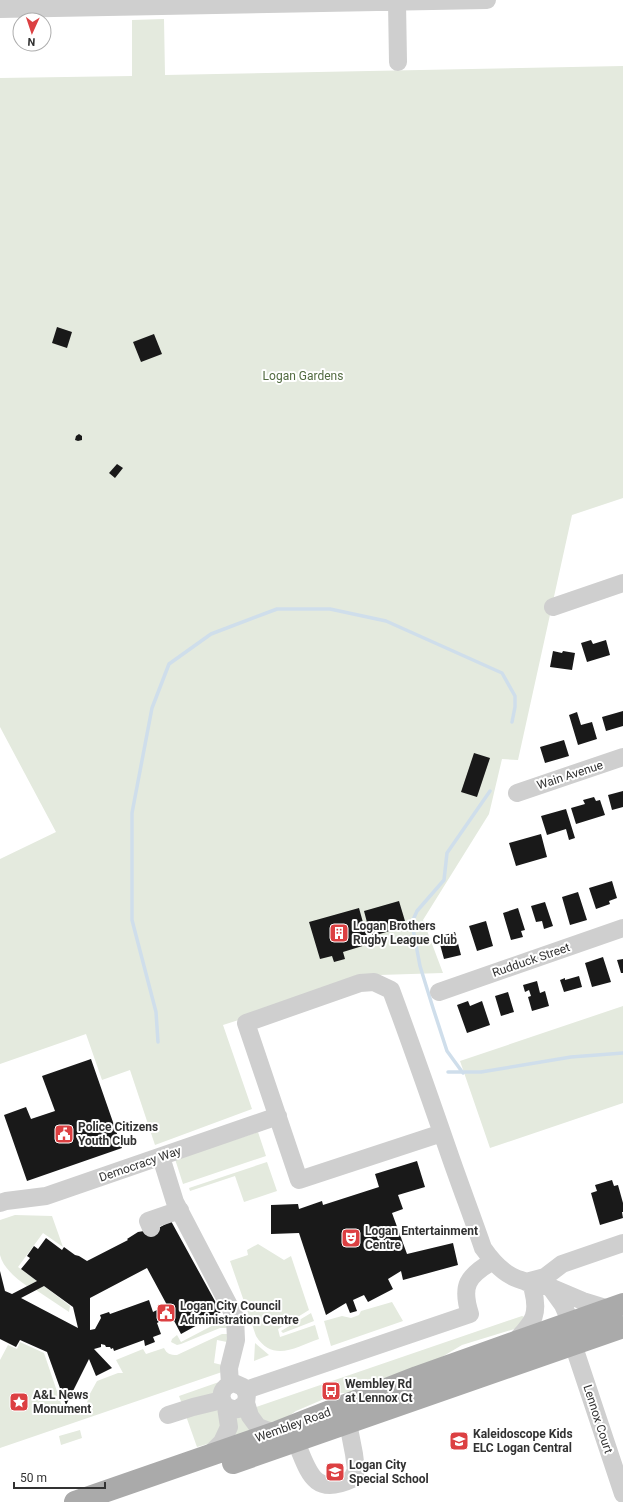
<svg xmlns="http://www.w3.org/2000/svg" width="623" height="1502" viewBox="0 0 623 1502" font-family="Roboto,sans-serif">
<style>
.green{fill:#e4eade}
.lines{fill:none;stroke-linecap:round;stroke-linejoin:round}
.stream{stroke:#cfdeeb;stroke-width:3.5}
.building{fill:#191919;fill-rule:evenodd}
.minor{stroke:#cfcfcf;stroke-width:18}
.major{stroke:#aaa;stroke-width:22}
.labels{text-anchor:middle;stroke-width:4;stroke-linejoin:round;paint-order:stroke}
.park-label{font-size:12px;fill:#526b41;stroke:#fff}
.street-label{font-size:12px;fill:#323232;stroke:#fff}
.poi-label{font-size:12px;font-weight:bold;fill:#323232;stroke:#fff;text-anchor:start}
</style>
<rect width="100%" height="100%" fill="#fff"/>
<path class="green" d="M164,19L165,75L623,66V498L572,515L518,760L502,759L489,814L423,920L443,973L379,975L223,1025L252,1109L155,1145L130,1070L102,1080L86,1034L0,1064V859L56,832L0,727V78L132,76V20Z
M623,1006V1103L490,1148L460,1061Z
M258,1132L266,1156L183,1184L175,1159Z
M267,1162L277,1191L244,1202L235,1176L190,1191L189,1188Z
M15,1215L52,1216L63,1247L43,1233L18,1267L37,1281L27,1286C17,1279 3,1268 0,1255C0,1245 0,1231 0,1220Z
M258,1244L284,1260L291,1256L309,1310L278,1329L280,1337L315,1325L319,1339C296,1347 273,1363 256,1336L230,1261L248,1255L247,1250Z
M44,1286L70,1306L69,1312L36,1290Z
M392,1302L403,1321L331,1346L324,1321L342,1316L351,1318L359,1315L361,1311Z
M311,1313L314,1321L283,1333L281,1331Z
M522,1316L527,1318L521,1327L462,1345L415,1373L358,1393H338L296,1411L286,1418L260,1425L253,1408Z
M225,1319L228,1328H220L181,1344L177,1345L171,1342L172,1339L177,1335L181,1342Z
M222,1334H228L227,1342L217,1340L214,1363L222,1365V1372L0,1448V1360L8,1345L17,1349L20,1342L44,1353L65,1415L88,1407L87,1399L97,1381L118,1373H123L116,1360L143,1349L146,1354L164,1348C167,1354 170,1355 177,1355Z
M255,1343L269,1355L254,1361Z
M219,1382L217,1391L212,1394L182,1404L179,1396Z
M214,1408L221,1413L225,1424L214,1442L197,1447L186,1416Z
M242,1412L250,1431L234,1437L237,1422L235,1415Z
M80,1430L82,1438L61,1445L59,1436Z"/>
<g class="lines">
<path class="stream" d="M158,1042L156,1012L132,920V813L152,708L169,664L211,634L277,609H330L386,621L502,673L515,696V707L512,722
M448,1072H481L571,1057L623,1053
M463,1073L447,1051L433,1008L420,966L413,929V920L417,911L444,880L447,853L490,791"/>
</g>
<path class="building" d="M57,327L72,332L67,348L52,343Z
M154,334L162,354L141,362L133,342Z
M79,434L82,436V440L78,441L75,440L76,436Z
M117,464L123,468L115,478L109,473Z
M591,640L593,644L606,640L610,655L587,662L581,643Z
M553,651L562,653L563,651L575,653L572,670L550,667Z
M623,711V726L606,731L602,717Z
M577,712L581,725L592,722L597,739L578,745L569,715Z
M564,740L569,756L545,763L540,747Z
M474,753L490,758L477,797L461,792Z
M623,791V807L612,810L608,795Z
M594,797L596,801L600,800L605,815L576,824L571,808L585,804L583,800Z
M566,809L575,838L569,840L566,829L547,835L541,816Z
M541,834L547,857L516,866L509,843Z
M612,881L617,898L609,901L610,904L596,909L589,888Z
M578,892L587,920L570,925L562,897Z
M399,901L405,921L401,922L403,927L373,936L371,930H369L364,911Z
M545,902L553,926L544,929L542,921L536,922L531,906Z
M359,908L369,944L343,952L345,959L334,962L332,956L320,959L309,922Z
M518,908L525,930L521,931L523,937L511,940L503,913Z
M486,921L493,946L477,951L469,926Z
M455,932L461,955L444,959L438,937Z
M603,957L611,982L592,987L585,963Z
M623,959V973H621L617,960Z
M579,976L582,987L564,992L560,980L565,978V980Z
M537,981L540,993L545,991L549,1006L532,1011L528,997L531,996L529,990L525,992L523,985Z
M508,992L514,1012L501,1016L495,996Z
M468,1001L470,1006L482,1001L490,1025L467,1033L457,1005Z
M91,1059L122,1148L27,1181L4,1115L26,1107L31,1119L55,1111L42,1076Z
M417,1161L425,1187L398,1195L403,1209L392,1213L407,1254L453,1243L458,1265L403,1280L401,1271L388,1279L393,1289L368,1302L364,1295L353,1300L357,1311L350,1313L346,1303L326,1315L299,1233L271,1234V1205L298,1204L299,1209L322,1201L323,1205L379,1187L375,1174Z
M612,1180L614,1186L618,1185L623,1203V1212H622L623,1218L600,1225L591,1193L597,1191L595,1185Z
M171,1221L221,1312L181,1334L171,1315L157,1323L161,1334L153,1337L155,1342L145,1346L144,1340L114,1351L113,1348L111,1349L110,1347H106L105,1345L101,1344V1347L94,1349L112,1368L96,1376L89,1359L66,1405L47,1352L20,1340L16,1347L0,1339V1271L5,1291L12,1294L37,1281L21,1269L30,1258L27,1256L34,1246L38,1249L46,1238L62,1250L64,1247L75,1255L79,1256L87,1261L128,1240L127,1239L138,1232L144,1231L146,1235ZM147,1268L167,1305L153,1312L149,1300L110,1314L109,1312L100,1315L101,1318L95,1329L90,1330V1298ZM44,1286L73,1307L78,1328L21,1298Z"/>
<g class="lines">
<path class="minor" d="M397,2L398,62
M0,9L487,0
M553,607L623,583
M517,793L623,757
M439,992L623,928
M442,1133L299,1180L246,1023L360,983L374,982L391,990C411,1044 430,1098 449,1153C460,1185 472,1216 483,1248C503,1277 517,1281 550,1287L563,1305L571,1323L573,1344L623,1494
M161,1157L175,1202L235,1317L236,1340L229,1368L230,1384
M0,1203L6,1201L46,1196L278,1116
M151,1228L148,1221L180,1210
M526,1282L545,1277L562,1264L623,1243
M550,1287L583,1301L609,1309
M514,1343C531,1323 540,1318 533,1290
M246,1390L470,1314C461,1286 467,1276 493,1261
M246,1403L238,1409C219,1411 215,1387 234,1383L243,1387L247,1394L246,1403L250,1416L258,1427L274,1433
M168,1415L193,1407L222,1400
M296,1442C309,1472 313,1497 352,1479L356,1470L354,1454L348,1423
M209,1455L222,1442L229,1427L226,1407"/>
<path class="major" d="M233,1463L623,1327
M75,1502L274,1433L417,1377L623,1304"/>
</g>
<defs>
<g id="building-square" transform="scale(1)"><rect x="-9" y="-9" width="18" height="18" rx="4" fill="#dc4042" stroke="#fff"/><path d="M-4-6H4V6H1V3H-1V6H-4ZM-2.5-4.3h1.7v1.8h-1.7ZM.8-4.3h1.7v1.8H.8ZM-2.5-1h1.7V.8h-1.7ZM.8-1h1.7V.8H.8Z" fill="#fff"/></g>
<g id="civic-square" transform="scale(1)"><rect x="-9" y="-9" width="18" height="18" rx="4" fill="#dc4042" stroke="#fff"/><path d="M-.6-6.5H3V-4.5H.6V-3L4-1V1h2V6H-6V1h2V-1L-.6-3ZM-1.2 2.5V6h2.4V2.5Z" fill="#fff"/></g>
<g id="theatre-square" transform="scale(1)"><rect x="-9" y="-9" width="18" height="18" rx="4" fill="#dc4042" stroke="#fff"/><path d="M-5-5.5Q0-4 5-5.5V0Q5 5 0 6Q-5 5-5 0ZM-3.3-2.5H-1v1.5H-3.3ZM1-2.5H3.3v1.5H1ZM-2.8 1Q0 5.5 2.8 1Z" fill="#fff"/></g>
<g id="bus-square" transform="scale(1)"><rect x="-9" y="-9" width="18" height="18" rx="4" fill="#dc4042" stroke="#fff"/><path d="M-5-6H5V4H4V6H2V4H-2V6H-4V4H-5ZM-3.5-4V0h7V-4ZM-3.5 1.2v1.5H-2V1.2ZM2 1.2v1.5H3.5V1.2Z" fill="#fff"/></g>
<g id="sight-square" transform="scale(1)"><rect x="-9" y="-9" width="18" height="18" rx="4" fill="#dc4042" stroke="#fff"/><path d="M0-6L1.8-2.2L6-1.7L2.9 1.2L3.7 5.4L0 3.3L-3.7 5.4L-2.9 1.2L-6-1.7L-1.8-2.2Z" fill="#fff"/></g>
<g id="school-square" transform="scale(1)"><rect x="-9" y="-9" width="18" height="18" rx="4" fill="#dc4042" stroke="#fff"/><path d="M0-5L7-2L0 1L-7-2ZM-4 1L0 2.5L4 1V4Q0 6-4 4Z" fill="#fff"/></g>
</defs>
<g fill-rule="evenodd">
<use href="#building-square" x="339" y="933"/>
<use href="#civic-square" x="64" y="1134"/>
<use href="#theatre-square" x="351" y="1238"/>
<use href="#civic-square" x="166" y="1313"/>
<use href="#bus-square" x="331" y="1391"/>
<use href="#sight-square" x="19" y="1402"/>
<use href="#school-square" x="459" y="1441"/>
<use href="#school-square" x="335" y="1472"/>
</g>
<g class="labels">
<g class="park-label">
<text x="303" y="380">Logan Gardens</text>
</g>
<g class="street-label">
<text transform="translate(570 775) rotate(-18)" y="4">Wain Avenue</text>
<text transform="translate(531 960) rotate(-19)" y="4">Rudduck Street</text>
<text transform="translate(140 1164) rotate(-19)" y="4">Democracy Way</text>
<text transform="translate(598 1419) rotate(72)" y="4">Lennox Court</text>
<text transform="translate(293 1425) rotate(-20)" y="4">Wembley Road</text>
</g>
<g class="poi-label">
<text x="353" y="930">Logan Brothers<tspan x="353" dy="14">Rugby League Club</tspan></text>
<text x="78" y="1131">Police Citizens<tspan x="78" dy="14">Youth Club</tspan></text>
<text x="365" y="1235">Logan Entertainment<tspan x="365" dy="14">Centre</tspan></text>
<text x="180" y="1310">Logan City Council<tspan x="180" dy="14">Administration Centre</tspan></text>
<text x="345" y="1388">Wembley Rd<tspan x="345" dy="14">at Lennox Ct</tspan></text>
<text x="33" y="1399">A&amp;L News<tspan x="33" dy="14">Monument</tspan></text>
<text x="473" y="1438">Kaleidoscope Kids<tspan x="473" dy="14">ELC Logan Central</tspan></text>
<text x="349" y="1469">Logan City<tspan x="349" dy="14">Special School</tspan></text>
</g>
</g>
<g transform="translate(32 32) rotate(183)"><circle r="19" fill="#ffffff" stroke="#adadad"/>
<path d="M0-3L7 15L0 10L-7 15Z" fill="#dc4042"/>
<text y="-6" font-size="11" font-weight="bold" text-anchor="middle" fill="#323232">N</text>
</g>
<path d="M14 1482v6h91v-6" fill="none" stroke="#323232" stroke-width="2"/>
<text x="20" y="1482" font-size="12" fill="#323232" stroke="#ffffff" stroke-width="3" paint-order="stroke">50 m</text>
</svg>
